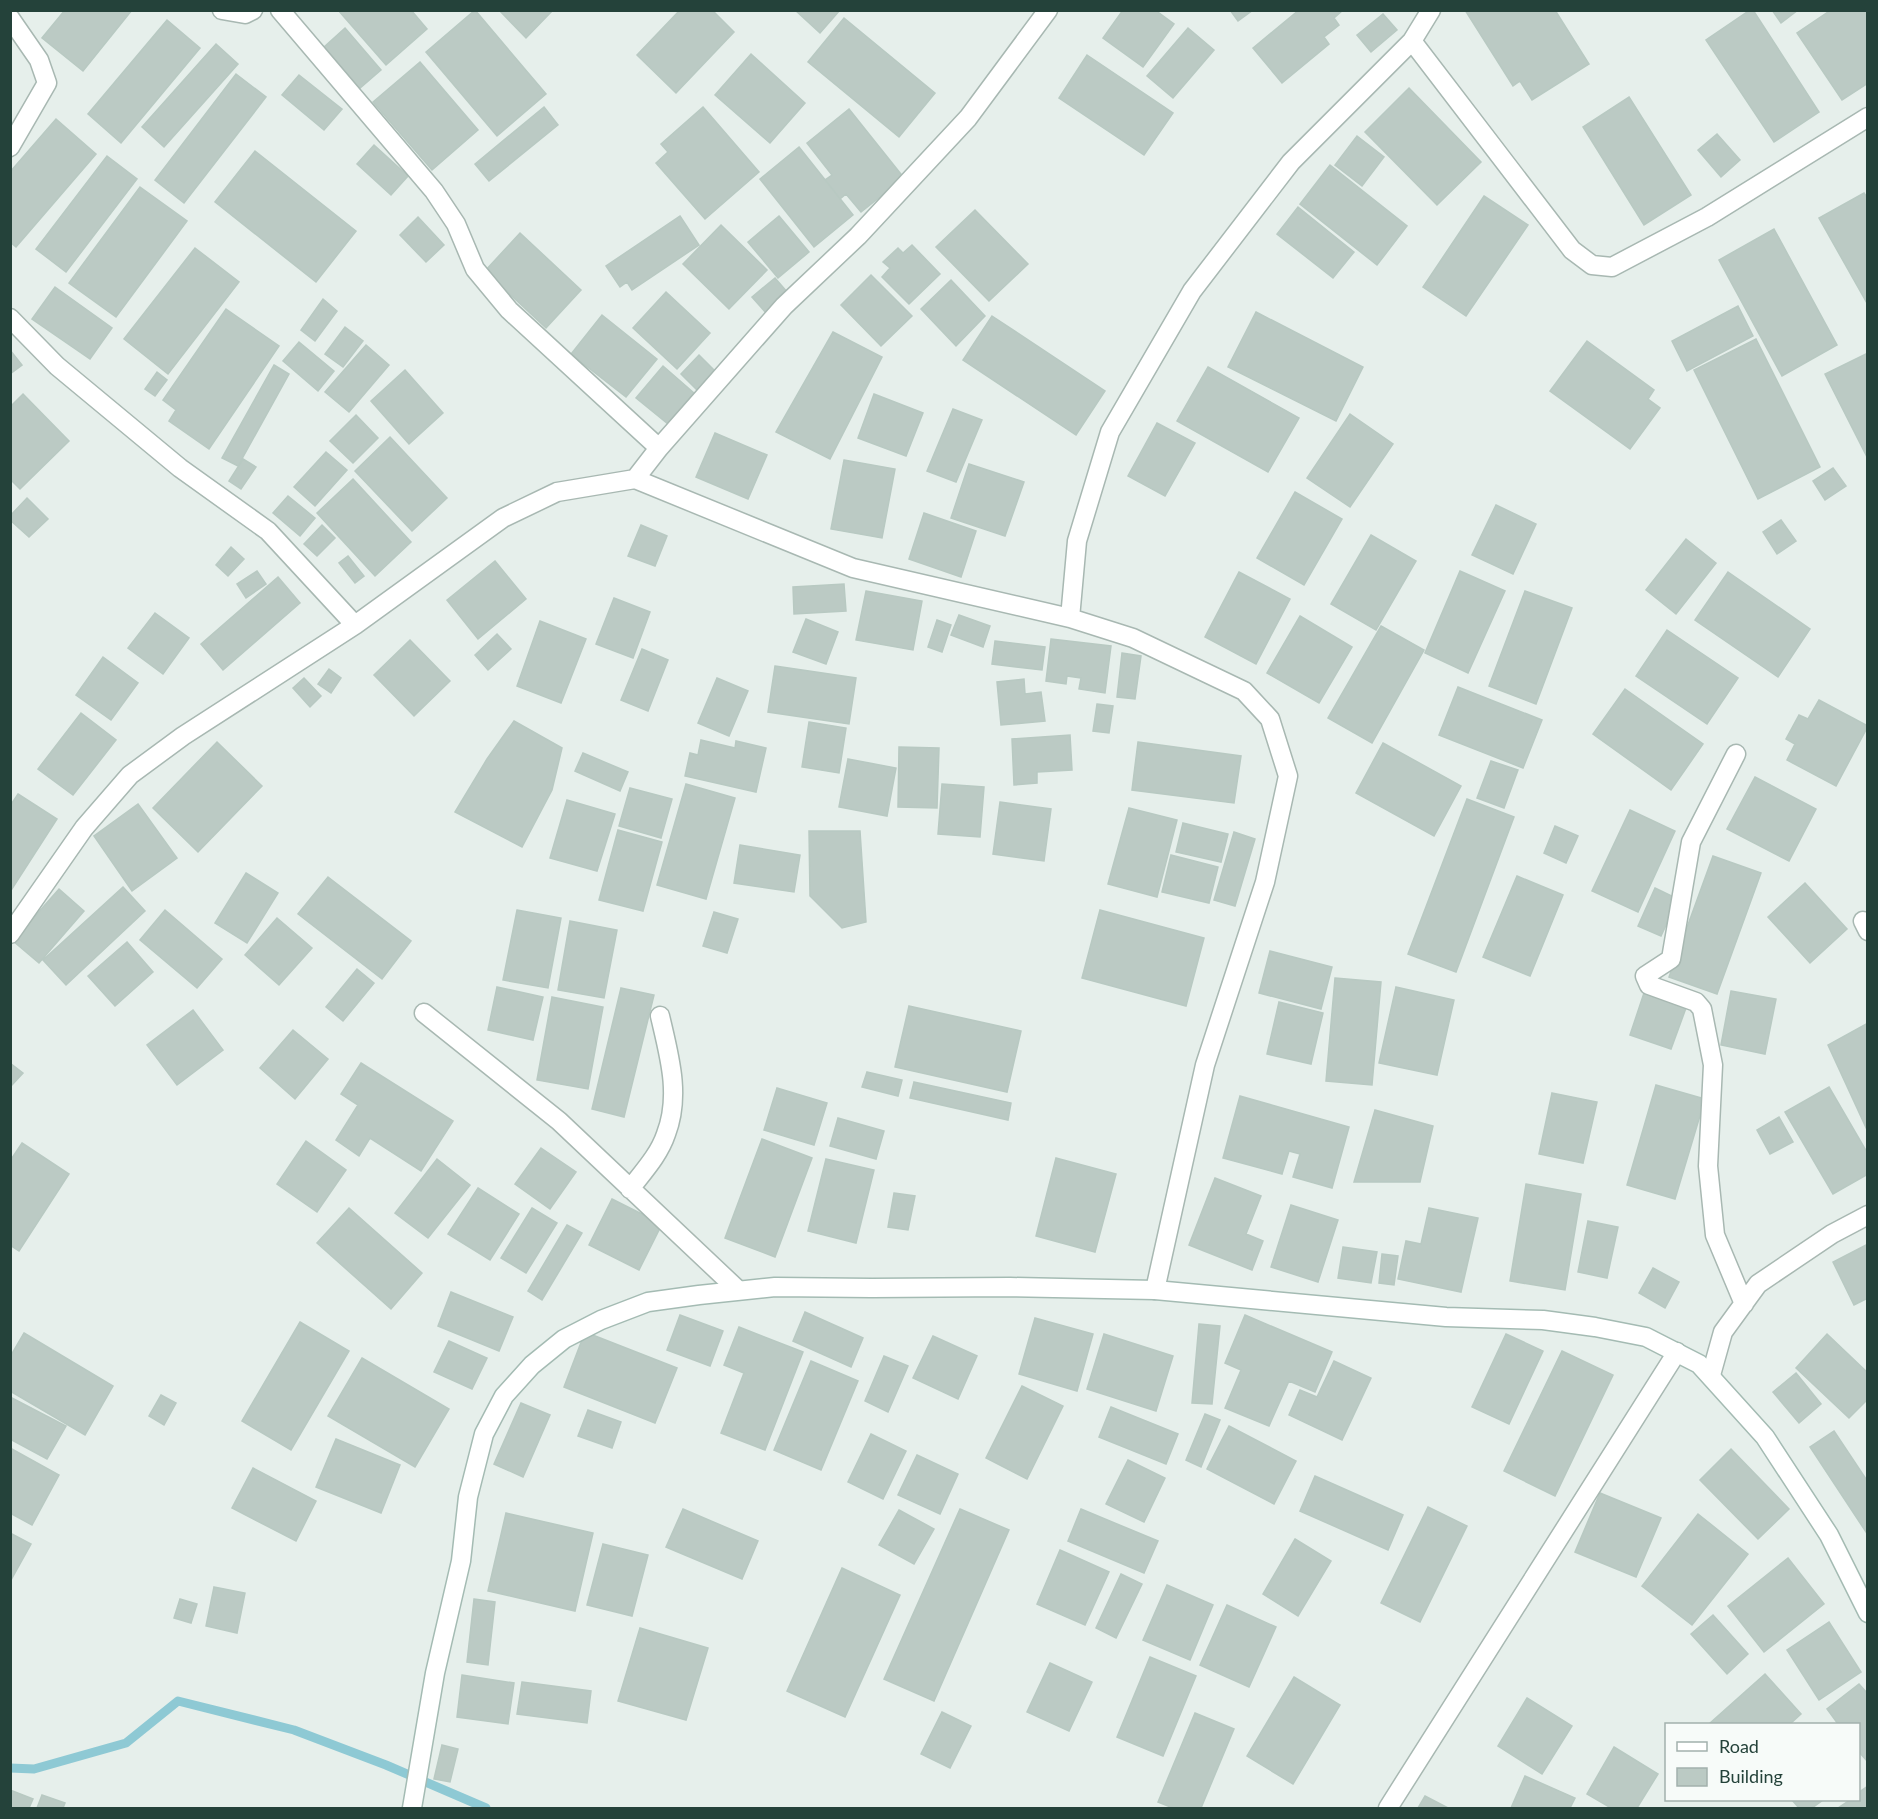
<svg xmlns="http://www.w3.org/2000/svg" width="1878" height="1819" viewBox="0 0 1878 1819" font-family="Lato,sans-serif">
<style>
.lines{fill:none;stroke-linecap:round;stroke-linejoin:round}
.stream{stroke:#8ec9d4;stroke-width:9}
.building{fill:#bbcac4;stroke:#b8c9c2;stroke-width:1.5}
.street-casing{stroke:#a8b8b2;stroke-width:21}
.secondary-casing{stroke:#a4bbb3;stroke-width:21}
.street{stroke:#fff;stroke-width:18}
.secondary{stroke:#fff;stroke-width:18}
</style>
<rect width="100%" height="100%" fill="#e6efeb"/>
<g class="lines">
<path class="stream" d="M10,1768L34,1769L126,1743L178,1701L294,1730L386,1765L486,1808"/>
</g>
<path class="building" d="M65,10H132L83,71L42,38Z
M338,10H411L427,29L386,65Z
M475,10L546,94L497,136L426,52Z
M499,10H553L526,38Z
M680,10H712L734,32L676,93L637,55Z
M795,10H840L820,33Z
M1123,10H1155L1174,24L1143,67L1103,38Z
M1230,10H1253L1238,21Z
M1299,10H1343L1334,18L1339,25L1324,37L1329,44L1282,83L1253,48Z
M1465,10H1555L1589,64L1532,100L1520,81L1513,86Z
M1750,10H1753L1819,112L1774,142L1706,40Z
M1772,10H1798L1781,23Z
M1831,10H1868V83L1842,100L1797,33Z
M1383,14L1397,30L1371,52L1357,35Z
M844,18L935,93L899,137L808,62Z
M167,20L200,48L121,143L88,114Z
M345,28L381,70L359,89L324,47Z
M1188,28L1214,50L1173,98L1147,76Z
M216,44L238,64L164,147L142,127Z
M751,54L805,103L770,143L715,95Z
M1087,55L1173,113L1144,155L1059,98Z
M420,62L478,130L432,170L373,102Z
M236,74L266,97L184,203L155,180Z
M299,75L342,109L324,130L282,95Z
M1409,88L1481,162L1437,205L1365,132Z
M1629,97L1691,195L1644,225L1583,127Z
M544,107L558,125L489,181L475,164Z
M703,107L759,172L705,219L656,163L668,152L661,144Z
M849,109L904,178L861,212L846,194L840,199L825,180L832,175L807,143Z
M56,119L96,154L16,247L10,242V172Z
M1717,134L1740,160L1721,177L1698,150Z
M1357,136L1384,157L1362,186L1335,165Z
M374,145L408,176L391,195L357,164Z
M799,147L853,215L814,247L760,179Z
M255,151L356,231L316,282L215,202Z
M107,156L137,179L66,272L36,249Z
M1330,165L1407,226L1377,265L1300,204Z
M140,187L187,221L116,317L69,283Z
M1864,193L1868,199V305L1819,218Z
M1484,196L1528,225L1466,316L1423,287Z
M1298,207L1354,252L1333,278L1277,234Z
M975,210L1028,264L989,301L936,247Z
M680,216L699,245L632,290L627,282L620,287L606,266Z
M779,216L809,252L778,278L748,242Z
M418,217L444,245L426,262L400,235Z
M721,225L767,270L729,309L683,264Z
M1774,229L1837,345L1782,376L1719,260Z
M520,233L581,290L546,328L485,271Z
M912,245L940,274L909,304L882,277L890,268L883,262L898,248L903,253Z
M195,248L239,282L168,374L124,339Z
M871,275L912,316L881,346L841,305Z
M775,278L788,293L766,313L752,297Z
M951,280L985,316L956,346L921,309Z
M55,287L112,328L90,359L32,319Z
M666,292L710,333L677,369L633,328Z
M323,299L337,311L315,341L301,330Z
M1738,306L1753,336L1687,371L1672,341Z
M226,309L279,346L209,449L169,421L176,410L163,400Z
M1256,312L1363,367L1336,421L1228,367Z
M602,315L657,359L626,397L571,354Z
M992,316L1105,391L1076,435L963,360Z
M345,327L363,341L343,367L325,354Z
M833,332L882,357L830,459L776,432Z
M1756,339L1820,467L1758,499L1694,370Z
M1587,341L1654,390L1648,399L1660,408L1630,449L1550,391Z
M299,342L334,371L318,391L283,361Z
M366,345L389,365L349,412L325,392Z
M10,350L22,365L10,374Z
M1868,353V459L1825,374Z
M699,355L719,375L701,394L681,374Z
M274,365L289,374L238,466L222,458Z
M663,366L694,393L668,424L636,398Z
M1208,367L1299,418L1268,472L1177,421Z
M405,370L443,413L409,444L371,401Z
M157,372L167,380L155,396L145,389Z
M23,394L69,441L20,489L10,479V407Z
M874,394L923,413L906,456L858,438Z
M953,409L982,420L956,482L927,471Z
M1350,414L1393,444L1350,507L1307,478Z
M356,415L378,438L353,463L330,441Z
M1157,423L1195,443L1165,496L1128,476Z
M715,433L767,455L748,499L696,477Z
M390,437L447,498L412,531L355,471Z
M326,452L347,470L315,506L294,487Z
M243,459L256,467L241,489L229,481Z
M844,460L895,469L882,538L831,529Z
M969,464L1024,482L1005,536L951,518Z
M1833,468L1846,486L1825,500L1813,481Z
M353,479L411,542L375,576L317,513Z
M1295,492L1342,519L1304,585L1257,558Z
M288,496L315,518L300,536L273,513Z
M27,498L48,519L29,537L10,520V516Z
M1496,505L1536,524L1513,574L1472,555Z
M924,513L976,531L961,577L909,559Z
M1781,520L1796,541L1777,554L1763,532Z
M322,525L335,538L317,556L304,544Z
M641,525L667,536L655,566L628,556Z
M1371,535L1416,561L1376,630L1331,604Z
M1686,539L1716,563L1676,614L1646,590Z
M231,547L244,559L228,576L216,565Z
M348,556L364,576L355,583L339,563Z
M495,561L526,599L478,639L447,600Z
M257,571L266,584L246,598L237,584Z
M1460,571L1505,591L1468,673L1425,653Z
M1239,572L1290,599L1256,664L1205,637Z
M1728,572L1810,629L1778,677L1695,620Z
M278,577L300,603L223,670L201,644Z
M844,584L846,611L794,614L793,587Z
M866,591L922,601L913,650L856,640Z
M1525,591L1572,608L1536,704L1489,686Z
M614,598L650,612L633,658L596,644Z
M155,613L189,638L163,674L128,648Z
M959,615L990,626L983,647L951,635Z
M1300,616L1352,647L1319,703L1267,673Z
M806,619L838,632L826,664L793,652Z
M937,620L951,625L942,652L928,647Z
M540,621L586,639L561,703L517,686Z
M1381,626L1424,650L1372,743L1328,718Z
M1667,630L1738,678L1707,724L1636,676Z
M497,634L511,649L488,670L475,655Z
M1051,639L1111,646L1105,693L1079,689L1081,678L1067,676L1066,684L1046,681Z
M410,640L450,681L414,716L374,675Z
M995,641L1045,647L1042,670L992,664Z
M642,649L668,660L648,711L621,700Z
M1122,653L1141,656L1135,699L1117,697Z
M103,657L138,683L111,720L76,695Z
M775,666L856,678L849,724L768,712Z
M329,669L341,678L331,693L318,684Z
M304,678L321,696L310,707L293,688Z
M717,678L748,691L729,736L698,723Z
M1024,679L1025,694L1041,692L1045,721L1001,725L997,682Z
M1458,687L1542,720L1523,768L1439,735Z
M1625,689L1703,744L1671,790L1593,734Z
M1819,700L1868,726L1836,786L1787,760L1795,744L1786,739L1799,715L1808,719Z
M1097,704L1113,706L1109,733L1093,731Z
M81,713L116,740L73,795L38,769Z
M514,721L562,748L552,790L522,847L455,812L487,759Z
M809,722L846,728L839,773L802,767Z
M1070,735L1072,770L1037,772V783L1014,785L1012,739Z
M701,740L735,748L736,741L766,748L756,792L685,776L690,753L698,755Z
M217,742L262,786L198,852L153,808Z
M1138,742L1241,756L1234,803L1132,790Z
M1383,743L1461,786L1434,836L1356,793Z
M899,747L939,748L937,808L898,807Z
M583,753L628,772L620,791L575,771Z
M848,759L896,768L887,816L839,807Z
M1491,761L1518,770L1504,808L1477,798Z
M1755,777L1816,809L1789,861L1727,829Z
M686,784L735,798L706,899L657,885Z
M942,784L984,787L980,837L938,834Z
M630,788L672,799L661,838L619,826Z
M18,794L57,819L10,892V806Z
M1467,799L1514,817L1456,972L1408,954Z
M567,800L615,814L597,871L550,858Z
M1000,802L1051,809L1044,861L993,854Z
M138,804L177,858L132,891L94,836Z
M1129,808L1177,820L1157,897L1108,884Z
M1630,810L1675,831L1638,912L1592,891Z
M1183,823L1228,834L1221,862L1176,852Z
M1555,826L1578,836L1566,863L1544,853Z
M618,830L662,842L643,911L599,900Z
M809,831H860L866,922L842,928L810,896Z
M1234,832L1255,839L1235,906L1214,900Z
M740,845L800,855L794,892L734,883Z
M1171,855L1218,867L1209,903L1162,892Z
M1713,856L1761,873L1717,994L1669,977Z
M246,873L278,893L247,943L215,923Z
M1517,876L1563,895L1530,976L1483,957Z
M328,877L411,941L382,979L298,914Z
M1805,883L1847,929L1810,963L1768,917Z
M123,887L145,911L66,985L43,960Z
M1655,888L1678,899L1661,936L1638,926Z
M59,889L84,911L39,963L13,941Z
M165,910L222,959L197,988L140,940Z
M517,910L561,918L548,988L503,980Z
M1100,910L1204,938L1186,1006L1082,978Z
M714,912L738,919L727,953L703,946Z
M277,918L312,948L279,985L245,955Z
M570,921L617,930L604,998L558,990Z
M127,942L153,972L115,1006L88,976Z
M1270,951L1332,967L1321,1009L1259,993Z
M357,969L374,983L343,1021L326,1007Z
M1335,978L1381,982L1372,1085L1326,1081Z
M497,987L543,997L533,1040L488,1030Z
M1396,987L1454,1000L1437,1075L1379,1063Z
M621,988L654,995L624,1117L592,1109Z
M1731,991L1776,999L1765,1054L1721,1045Z
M1644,993L1686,1008L1671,1049L1630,1035Z
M552,997L603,1007L588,1089L537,1080Z
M1279,1002L1323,1013L1311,1064L1267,1054Z
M909,1006L1021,1031L1007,1092L895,1067Z
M193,1010L223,1050L177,1085L147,1045Z
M1868,1023V1132L1828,1045Z
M293,1030L328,1059L295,1099L260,1068Z
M10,1063L23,1073L10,1087Z
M361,1063L453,1121L421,1171L370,1138L359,1156L336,1140L358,1105L341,1094Z
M867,1072L902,1080L898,1096L862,1087Z
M914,1082L1011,1103L1008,1120L910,1098Z
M1656,1085L1705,1099L1675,1199L1627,1185Z
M1829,1087L1868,1154V1174L1833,1194L1785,1112Z
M777,1088L827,1103L814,1145L764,1130Z
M1552,1093L1597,1102L1583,1163L1539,1154Z
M1240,1096L1349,1127L1332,1188L1293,1177L1300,1154L1289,1151L1282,1174L1223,1158Z
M1375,1110L1433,1126L1420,1182H1354Z
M1779,1117L1793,1142L1770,1154L1757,1130Z
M838,1118L884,1131L876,1159L830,1146Z
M762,1139L812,1158L775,1257L725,1238Z
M306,1141L346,1170L317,1212L277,1184Z
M22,1143L69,1174L19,1251L10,1245V1161Z
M541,1148L576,1172L550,1209L515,1184Z
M1056,1158L1116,1174L1095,1252L1036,1236Z
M437,1159L470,1185L428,1238L395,1213Z
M826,1159L874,1170L856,1243L808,1231Z
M1215,1178L1261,1196L1246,1234L1263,1241L1252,1270L1189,1245Z
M1526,1184L1581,1194L1565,1290L1510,1281Z
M478,1188L519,1214L490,1260L448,1234Z
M894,1193L915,1196L908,1230L888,1227Z
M612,1199L662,1224L639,1270L589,1245Z
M1291,1205L1338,1220L1318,1282L1271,1267Z
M349,1208L422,1273L391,1309L317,1243Z
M532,1208L557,1223L526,1273L501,1258Z
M1429,1208L1478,1218L1461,1292L1398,1279L1406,1241L1421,1244Z
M1588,1221L1618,1227L1607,1278L1578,1272Z
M567,1225L582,1233L542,1300L528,1291Z
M1868,1244V1298L1854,1305L1833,1262Z
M1343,1247L1377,1252L1371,1283L1338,1278Z
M1382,1254L1398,1256L1394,1285L1379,1283Z
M1653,1268L1679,1282L1665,1308L1639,1293Z
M451,1292L513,1317L499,1351L438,1326Z
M805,1312L863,1338L851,1367L793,1341Z
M680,1315L723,1331L710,1366L667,1350Z
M1245,1315L1332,1352L1315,1392L1289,1381L1269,1426L1225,1408L1241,1370L1225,1363Z
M1035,1318L1093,1334L1077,1391L1019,1374Z
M300,1322L349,1351L291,1450L242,1421Z
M1199,1324L1220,1326L1212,1404L1192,1403Z
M739,1327L803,1352L765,1450L721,1433L744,1373L724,1365Z
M585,1332L677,1368L655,1423L564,1387Z
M24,1333L113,1386L85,1435L10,1391V1357Z
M1104,1334L1173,1356L1156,1411L1087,1389Z
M1506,1334L1543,1351L1509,1424L1472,1407Z
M1827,1334L1868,1373V1399L1849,1418L1796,1368Z
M933,1336L977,1356L958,1399L913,1378Z
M449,1341L487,1358L472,1389L434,1372Z
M1562,1351L1613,1375L1555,1496L1504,1471Z
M884,1356L908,1366L888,1412L865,1401Z
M362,1358L449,1409L415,1467L328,1416Z
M811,1361L858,1381L821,1470L774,1450Z
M1334,1361L1371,1378L1342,1440L1289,1415L1300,1390L1317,1397Z
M1796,1373L1821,1404L1799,1423L1773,1392Z
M1022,1386L1063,1406L1027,1479L986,1458Z
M161,1395L176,1403L164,1425L149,1416Z
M10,1397L66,1426L47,1459L10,1439Z
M521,1403L550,1415L523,1477L494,1464Z
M1111,1407L1178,1434L1166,1464L1099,1437Z
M588,1410L621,1422L612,1448L578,1436Z
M1205,1414L1220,1420L1201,1467L1186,1460Z
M1229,1426L1296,1461L1274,1504L1207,1469Z
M1834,1431L1868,1482V1535L1810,1447Z
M871,1434L906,1451L883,1499L848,1482Z
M336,1439L400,1465L381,1513L316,1487Z
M10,1448L59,1475L32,1525L10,1513Z
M1731,1449L1789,1509L1758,1539L1700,1480Z
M917,1455L958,1474L940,1514L898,1495Z
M1128,1460L1165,1478L1144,1522L1106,1504Z
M253,1468L316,1501L296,1541L232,1508Z
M1315,1476L1403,1515L1388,1550L1300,1511Z
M1600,1493L1661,1518L1636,1577L1575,1552Z
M1428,1507L1467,1526L1420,1622L1381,1603Z
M683,1509L758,1541L742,1579L666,1547Z
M960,1509L1009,1530L934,1701L884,1679Z
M1081,1509L1158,1541L1144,1573L1068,1541Z
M899,1510L934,1529L914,1564L879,1545Z
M506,1513L593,1533L575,1611L488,1591Z
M1698,1514L1748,1554L1692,1625L1642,1586Z
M10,1533L31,1544L11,1580H10Z
M1295,1539L1331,1561L1298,1616L1263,1594Z
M603,1544L648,1555L632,1616L587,1605Z
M1060,1550L1109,1572L1085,1625L1037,1604Z
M1788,1558L1824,1604L1764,1652L1728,1606Z
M842,1568L900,1595L845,1717L787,1691Z
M1121,1574L1142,1584L1116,1638L1096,1628Z
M1167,1585L1213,1605L1190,1660L1143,1640Z
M214,1587L245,1593L237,1633L206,1626Z
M180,1599L197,1604L191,1623L174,1618Z
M474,1599L495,1602L488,1665L467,1662Z
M1227,1605L1276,1627L1249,1687L1200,1665Z
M1713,1615L1748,1654L1727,1674L1691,1634Z
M1829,1622L1861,1672L1819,1700L1787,1650Z
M640,1628L708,1648L686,1720L618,1701Z
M1150,1657L1196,1676L1163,1756L1117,1737Z
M1050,1663L1092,1682L1069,1731L1027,1712Z
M1765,1674L1801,1714L1790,1724H1709Z
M462,1675L514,1683L508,1724L457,1717Z
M1294,1677L1340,1705L1293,1784L1247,1756Z
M522,1682L591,1691L587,1723L517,1714Z
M1859,1684L1868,1694V1762L1858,1751V1724H1838L1827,1709Z
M1527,1698L1572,1726L1542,1774L1498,1746Z
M942,1712L971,1726L950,1768L921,1754Z
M1195,1713L1234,1729L1201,1808H1173L1158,1802Z
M442,1745L458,1749L450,1782L434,1779Z
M1614,1747L1658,1774L1637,1808H1611L1587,1794Z
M1525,1776L1575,1798L1570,1808H1511Z
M1868,1786V1808H1838L1850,1800H1858V1793Z
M10,1790L33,1799L29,1808H10Z
M42,1795L65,1803L63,1808H37Z
M1425,1796L1448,1808H1418Z
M1792,1800H1823L1812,1808H1799Z"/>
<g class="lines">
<g class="street-casing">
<path id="street" d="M222,10L245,14L253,10
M280,10L434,191L456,224L475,269L509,310L659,448
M10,18L39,60L47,83L10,147
M1412,41L1572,250L1592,265L1612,267L1707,217L1868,117
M10,318L57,366L180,468L268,531L355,625
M635,479L659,448L784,306L858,236L968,118L1048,10
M1070,618L1077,541L1110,432L1192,291L1291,162L1412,41L1431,10
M1736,754L1691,842L1671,959L1645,976L1649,985L1696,1002L1702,1009L1713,1065L1708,1166L1715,1235L1744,1304
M1863,921L1868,931
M10,934L84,828L130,775L183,736L355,625L503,518L557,492L635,479L853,568L1070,618L1133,638L1244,691L1270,719L1288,776L1265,882L1205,1065L1155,1290
M424,1013L559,1121L738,1290
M630,1189C643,1172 659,1155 666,1134C681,1095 669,1055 660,1016
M1711,1375L1723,1332L1758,1284L1832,1234L1868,1215
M1388,1808L1677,1352"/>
</g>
<g class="secondary-casing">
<path id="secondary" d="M412,1808L435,1673L461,1561L468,1497L484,1434L504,1396L532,1365L564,1339L601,1320L648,1302L699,1295L775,1287L872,1288L1010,1287L1155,1290L1446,1317L1543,1320L1595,1327L1646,1337L1699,1364L1765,1437L1829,1535L1868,1613"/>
</g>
<use href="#street" class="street"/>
<use href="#secondary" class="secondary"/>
</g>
<rect width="1878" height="1819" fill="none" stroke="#24423a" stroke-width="24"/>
<rect x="1665" y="1723" width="195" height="78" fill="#f7fbf9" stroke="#a3b1ad" stroke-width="1.5"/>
<rect x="1677" y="1742" width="30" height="9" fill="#ffffff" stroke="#a3b1ad" stroke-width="1.5"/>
<text x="1719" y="1753" font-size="18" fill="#24423a">Road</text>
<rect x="1677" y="1768" width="30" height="18" fill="#bbcac4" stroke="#a3b1ad" stroke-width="1.5"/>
<text x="1719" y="1783" font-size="18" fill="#24423a">Building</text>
</svg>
